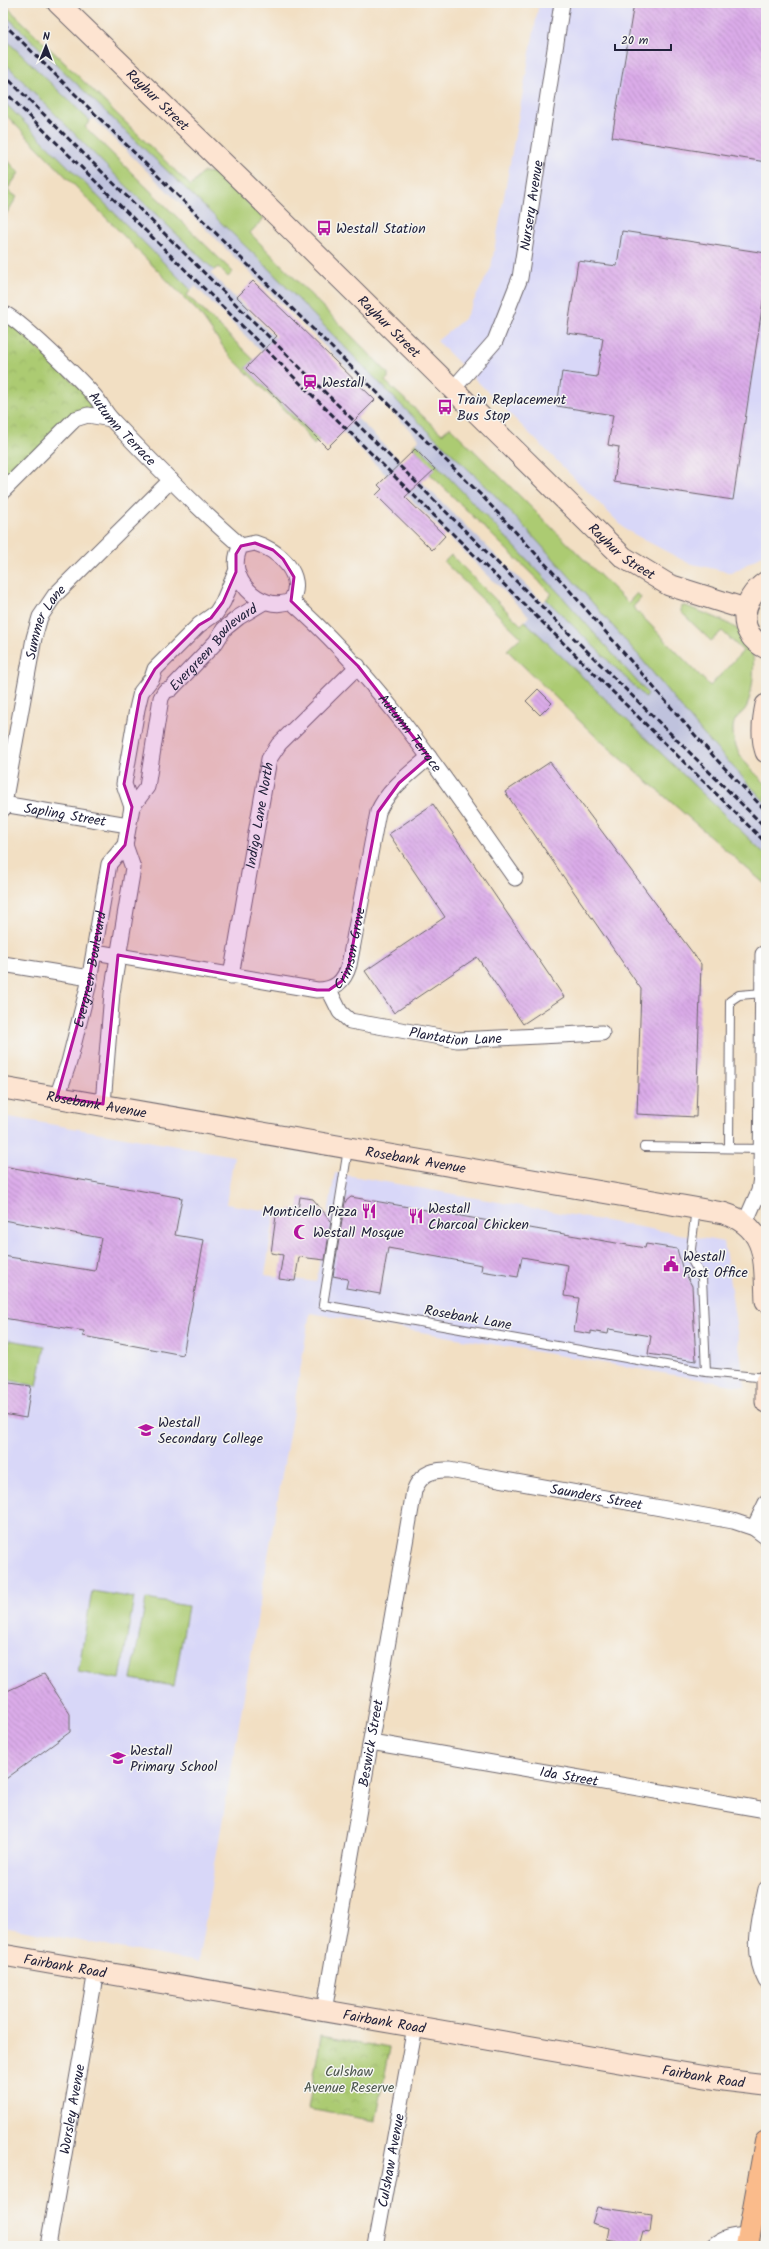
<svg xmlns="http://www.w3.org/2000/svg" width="769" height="2249" viewBox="0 0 769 2249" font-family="Kalam,sans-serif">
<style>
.built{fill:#d8d7f8}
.railway{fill:#bfc2dd}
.grass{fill:#accb72;stroke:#677656}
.park{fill:url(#park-crowns);stroke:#677656}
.building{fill:url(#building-back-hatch)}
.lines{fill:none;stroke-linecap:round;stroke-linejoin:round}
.lane-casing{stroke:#6b646b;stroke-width:10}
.street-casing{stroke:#6b646b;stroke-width:17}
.secondary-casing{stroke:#6b646b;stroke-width:23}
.primary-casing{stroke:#6b646b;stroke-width:24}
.lane{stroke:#fff;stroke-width:8}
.street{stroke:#fff;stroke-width:15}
.secondary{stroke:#fde4d1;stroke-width:21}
.primary{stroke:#fabb8b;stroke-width:22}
.rail{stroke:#22223b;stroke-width:3;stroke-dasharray:6 3;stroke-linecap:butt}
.marked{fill:#b5179e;fill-opacity:0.2;stroke:#b5179e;stroke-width:3;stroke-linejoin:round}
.labels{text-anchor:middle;stroke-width:3;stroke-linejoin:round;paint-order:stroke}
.street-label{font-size:14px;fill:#22223b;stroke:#f6f6f2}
.poi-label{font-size:14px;fill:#22223b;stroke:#f6f6f2;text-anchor:start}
.park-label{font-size:14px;fill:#4b554c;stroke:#f6f6f2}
</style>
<defs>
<pattern id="park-crowns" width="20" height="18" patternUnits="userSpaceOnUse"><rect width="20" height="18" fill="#accb72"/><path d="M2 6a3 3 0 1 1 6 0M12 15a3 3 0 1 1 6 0" fill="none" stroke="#94ae64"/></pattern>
<pattern id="building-back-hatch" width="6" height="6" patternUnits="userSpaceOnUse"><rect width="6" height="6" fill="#dbace9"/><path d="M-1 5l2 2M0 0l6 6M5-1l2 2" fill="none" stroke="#b18cbe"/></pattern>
</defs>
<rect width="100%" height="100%" fill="#f6f6f2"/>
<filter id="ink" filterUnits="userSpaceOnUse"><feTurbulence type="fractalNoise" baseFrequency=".025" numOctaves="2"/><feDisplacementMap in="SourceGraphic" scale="8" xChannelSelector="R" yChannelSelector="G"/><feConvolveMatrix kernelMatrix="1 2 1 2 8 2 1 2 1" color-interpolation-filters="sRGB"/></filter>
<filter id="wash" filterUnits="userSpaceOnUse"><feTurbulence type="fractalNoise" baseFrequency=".012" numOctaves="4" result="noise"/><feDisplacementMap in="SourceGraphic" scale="16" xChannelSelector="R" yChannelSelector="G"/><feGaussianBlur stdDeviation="0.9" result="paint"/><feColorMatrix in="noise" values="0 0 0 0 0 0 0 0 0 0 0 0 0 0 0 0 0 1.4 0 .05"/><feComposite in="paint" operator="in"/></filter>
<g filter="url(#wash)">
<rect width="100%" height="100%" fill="#f2dfc3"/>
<path class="built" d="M539,3H766V542L764,554L732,573L688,563L626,530L437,341L465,318L491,268Z
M3,1116L234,1156L226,1204L275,1212L265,1275L316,1282L335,1173L724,1242L745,1387L310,1313L198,1962L3,1927Z"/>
<path class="railway" d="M3,13L264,264L403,407L491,491L563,569L639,656L703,734L766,803V855L525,621L529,616L195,286L191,290L3,101V61L111,171L214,270L211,274L543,602L546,599L646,698L648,694L559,593L416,443L419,439L93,118L90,121L3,37Z"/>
<path class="grass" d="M3,3L191,186L203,172L216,173L264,218L250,233L388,373V378L385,381L442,434L450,427L628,603L637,593L641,598L633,607L710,686L743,651L722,631L711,641L681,612V606H686C705,614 731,621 745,636C759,649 753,690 747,706C743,715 734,715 733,728C732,753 751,769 766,784V803L703,734L639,656L563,569L491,491L403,407L264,264L3,13Z
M3,37L90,121L85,127L233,272L228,277L218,267L214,270L111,171L3,61Z
M3,101L191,290L187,295L254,360L246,368L319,440L314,445L302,428L229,355L200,314L3,112Z
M416,443L559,593L648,694L646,698L546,599L552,594L430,474L434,469L415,449L413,446Z
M451,555L521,625L525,621L766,855V885L592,733L507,650L521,637L444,562Z
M9,1340L45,1346L37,1386L3,1379Z
M92,1591L134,1598L120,1679L78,1672Z
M146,1599L188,1606L174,1686L131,1679Z"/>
<path class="park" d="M3,155L19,173L7,190L17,197L3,219Z
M3,318L9,321L94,402L95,407L3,485Z
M321,2036L390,2048L376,2121L308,2109Z"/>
<g id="blocks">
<path class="building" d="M634,3H766V162L612,137Z
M622,231L766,253V282L733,500L614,482L619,447L608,445L613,415L557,406L562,372L597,377L603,338L567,333L578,261L617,266Z
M253,281L375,400L327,448L246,368L277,336L237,297Z
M415,449L435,469L405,497L445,536L432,550L376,495L382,489L378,485Z
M538,689L552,703L540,715L526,701Z
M550,762L701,964L696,1117L637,1114L641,989L505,792Z
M433,804L564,997L523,1024L477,957L394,1013L365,971L445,917L389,834Z
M3,1166L182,1198L175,1235L204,1240L183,1355L83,1336L84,1331L3,1318V1256L95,1271L101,1238L3,1220Z
M300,1197L313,1199L331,1221L325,1260L299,1257L295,1281L279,1279L283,1255L271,1253L276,1216H280V1212L289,1213V1209L298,1210Z
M351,1197L645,1248L646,1244L677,1249L682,1267L692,1286L696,1361L648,1354L651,1336L609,1329L608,1334L591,1331V1334L574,1331L579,1298L564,1296L568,1265L522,1257L518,1277L481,1271L482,1265L388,1248L380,1294L346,1288L348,1279L333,1276L345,1202Z
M3,1382L31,1386L26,1418L3,1414Z
M44,1674L70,1714V1732L3,1781V1693Z
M597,2207L652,2215L650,2232L643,2231L639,2246L607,2240L609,2228L592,2223Z"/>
</g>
</g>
<g filter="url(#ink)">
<use href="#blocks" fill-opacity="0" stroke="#6b646b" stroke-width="1"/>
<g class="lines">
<g class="lane-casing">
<path id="lane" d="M644,1147L762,1149
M729,1148L730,1001L739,995L763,993
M348,1149L323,1305L706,1372L766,1378
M696,1208L690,1257L702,1278L706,1372"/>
</g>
<g class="street-casing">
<g id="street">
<path id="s1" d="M3,313C18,318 84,383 97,399C102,406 106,414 113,421C154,464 196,507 241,546"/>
<path id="s2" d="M453,389L495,341L520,278L562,3"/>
<path d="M3,491L75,419L88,415L111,419"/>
<path d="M255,543C277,549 307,575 291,601C260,614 223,576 241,546Z"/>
<path id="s3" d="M291,601C381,680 446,781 515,878"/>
<path id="s4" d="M3,804L128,825"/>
<path d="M132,807L124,784L137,709L141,692L152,678L155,669L199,625L216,613L223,602L236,572"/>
<path id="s5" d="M3,809L34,638L40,617L55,595L171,480"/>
<path id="s6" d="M95,952L317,990C335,990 344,982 349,965L378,812C388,789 410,774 429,757"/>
<path d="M3,964L90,978"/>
<path id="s7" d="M231,976L269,759L279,744L358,666"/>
<path id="s8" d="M329,990L340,1012L350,1021L457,1040L602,1033"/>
<path id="s9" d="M57,1097L69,1062L88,987L109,864L125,845L132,807L147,787L161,698L165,691L171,689L216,642L224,629L239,617L264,602"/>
<path d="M103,1104L112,993L133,868L125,845"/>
<path d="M745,1223L759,1191L761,1177L763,954"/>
<path d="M754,1528L766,1503"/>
<path id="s10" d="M371,1742L766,1810"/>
<path d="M766,1889C760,1920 750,1951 766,1981"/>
<path id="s11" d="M324,2011L414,1491C420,1474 432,1469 449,1470L733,1521L754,1528L766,1537"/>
<path id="s12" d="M48,2246L96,1971"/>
<path id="s13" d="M375,2246L415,2027"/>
<path d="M714,2246C724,2236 736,2236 749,2235"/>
</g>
</g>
<g class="secondary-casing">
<g id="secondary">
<path id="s14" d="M58,3L244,183L623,557L669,585L745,609"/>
<path d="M766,582C741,599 735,633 766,648"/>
<path d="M766,705C763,719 761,737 766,752"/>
<path id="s15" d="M3,1088L723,1213C769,1227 764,1262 766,1301"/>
<path d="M766,1381V1402"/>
<path id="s16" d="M3,1955L723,2080L766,2085"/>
</g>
</g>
<g class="primary-casing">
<path id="primary" d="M747,2246L766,2142"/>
</g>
<use href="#lane" class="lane"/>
<use href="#street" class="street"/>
<use href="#secondary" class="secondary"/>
<use href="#primary" class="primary"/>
<path class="rail" d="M3,23L482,496L564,584L715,758L766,811
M3,74L766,828
M3,90L766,843"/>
</g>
</g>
<path class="marked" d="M255,543L273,550L283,559L294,577L291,601L358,666L429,757L399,783L378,812L349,965L342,981L329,990H317L118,955L103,1104L57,1097L88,987L109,864L125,845L132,807L124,784L140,695L155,669L199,625L211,618L223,602L236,572V554L241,546Z"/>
<defs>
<g id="bus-bare" transform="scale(1.2)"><path d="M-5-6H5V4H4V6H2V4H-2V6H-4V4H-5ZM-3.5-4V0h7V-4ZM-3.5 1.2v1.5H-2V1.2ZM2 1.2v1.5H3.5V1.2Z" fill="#b5179e" stroke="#f6f6f2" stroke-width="2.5" paint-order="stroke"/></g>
<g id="station-bare" transform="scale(1.2)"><path d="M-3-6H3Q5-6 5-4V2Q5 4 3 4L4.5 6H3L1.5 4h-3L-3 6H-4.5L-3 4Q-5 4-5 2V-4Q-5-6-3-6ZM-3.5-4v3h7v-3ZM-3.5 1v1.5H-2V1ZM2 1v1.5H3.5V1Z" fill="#b5179e" stroke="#f6f6f2" stroke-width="2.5" paint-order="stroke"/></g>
<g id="restaurant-bare" transform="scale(1.2)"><path d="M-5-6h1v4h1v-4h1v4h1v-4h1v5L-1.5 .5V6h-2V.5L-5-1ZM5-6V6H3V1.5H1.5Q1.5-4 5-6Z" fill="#b5179e" stroke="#f6f6f2" stroke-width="2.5" paint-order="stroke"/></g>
<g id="mosque-bare" transform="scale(1.2)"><path d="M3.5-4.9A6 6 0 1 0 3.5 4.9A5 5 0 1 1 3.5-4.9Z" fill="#b5179e" stroke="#f6f6f2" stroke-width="2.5" paint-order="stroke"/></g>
<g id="civic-bare" transform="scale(1.2)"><path d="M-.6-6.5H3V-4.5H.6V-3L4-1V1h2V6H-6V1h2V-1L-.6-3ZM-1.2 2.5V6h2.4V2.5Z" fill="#b5179e" stroke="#f6f6f2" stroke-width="2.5" paint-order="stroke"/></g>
<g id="school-bare" transform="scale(1.2)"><path d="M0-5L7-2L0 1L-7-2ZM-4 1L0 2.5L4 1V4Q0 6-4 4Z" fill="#b5179e" stroke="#f6f6f2" stroke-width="2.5" paint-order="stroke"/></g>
</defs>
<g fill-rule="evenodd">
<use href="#bus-bare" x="324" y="228"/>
<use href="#station-bare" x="310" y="382"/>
<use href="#bus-bare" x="445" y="407"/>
<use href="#restaurant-bare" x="369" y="1211"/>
<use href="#restaurant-bare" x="416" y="1216"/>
<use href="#mosque-bare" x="301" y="1232"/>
<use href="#civic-bare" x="671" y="1264"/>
<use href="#school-bare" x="146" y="1430"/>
<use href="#school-bare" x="118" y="1758"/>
</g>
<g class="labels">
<g class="street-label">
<text dy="5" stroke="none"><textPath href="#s14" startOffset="139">Rayhur Street</textPath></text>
<text dy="5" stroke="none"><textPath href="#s2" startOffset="205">Nursery Avenue</textPath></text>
<text dy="5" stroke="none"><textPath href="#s14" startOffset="463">Rayhur Street</textPath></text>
<text dy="5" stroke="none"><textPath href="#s1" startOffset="167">Autumn Terrace</textPath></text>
<text dy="5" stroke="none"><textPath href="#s14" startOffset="787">Rayhur Street</textPath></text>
<text dy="5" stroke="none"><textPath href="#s5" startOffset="193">Summer Lane</textPath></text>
<text dy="5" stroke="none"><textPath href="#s9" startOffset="492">Evergreen Boulevard</textPath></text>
<text dy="5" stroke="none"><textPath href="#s3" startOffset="178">Autumn Terrace</textPath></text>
<text dy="5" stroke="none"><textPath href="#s4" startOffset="63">Sapling Street</textPath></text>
<text dy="5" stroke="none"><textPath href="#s7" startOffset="163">Indigo Lane North</textPath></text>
<text dy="5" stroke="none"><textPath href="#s6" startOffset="286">Crimson Grove</textPath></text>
<text dy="5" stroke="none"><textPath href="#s9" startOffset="132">Evergreen Boulevard</textPath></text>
<text dy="5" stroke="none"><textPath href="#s8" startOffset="145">Plantation Lane</textPath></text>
<text dy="5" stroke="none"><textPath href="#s15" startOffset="95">Rosebank Avenue</textPath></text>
<text dy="5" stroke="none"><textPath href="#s15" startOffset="419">Rosebank Avenue</textPath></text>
<text transform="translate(468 1317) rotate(10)" y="5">Rosebank Lane</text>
<text dy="5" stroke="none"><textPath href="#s11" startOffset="722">Saunders Street</textPath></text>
<text dy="5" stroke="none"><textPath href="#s11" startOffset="272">Beswick Street</textPath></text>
<text dy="5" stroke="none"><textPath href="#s10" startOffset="201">Ida Street</textPath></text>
<text dy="5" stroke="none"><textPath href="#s16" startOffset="63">Fairbank Road</textPath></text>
<text dy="5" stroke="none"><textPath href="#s16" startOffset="387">Fairbank Road</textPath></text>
<text dy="5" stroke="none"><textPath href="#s16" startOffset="711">Fairbank Road</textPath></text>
<text dy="5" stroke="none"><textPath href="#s12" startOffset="139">Worsley Avenue</textPath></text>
<text dy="5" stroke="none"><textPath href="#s13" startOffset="87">Culshaw Avenue</textPath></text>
</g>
<g class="poi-label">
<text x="336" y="233">Westall Station</text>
<text x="322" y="387">Westall</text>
<text x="457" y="404">Train Replacement<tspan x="457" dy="16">Bus Stop</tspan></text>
<text x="428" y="1213">Westall<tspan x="428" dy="16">Charcoal Chicken</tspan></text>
<text x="357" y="1216" text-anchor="end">Monticello Pizza</text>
<text x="313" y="1237">Westall Mosque</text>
<text x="683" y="1261">Westall<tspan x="683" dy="16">Post Office</tspan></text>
<text x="158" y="1427">Westall<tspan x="158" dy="16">Secondary College</tspan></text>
<text x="130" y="1755">Westall<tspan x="130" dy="16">Primary School</tspan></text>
</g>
<g class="park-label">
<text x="349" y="2076">Culshaw<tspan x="349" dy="16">Avenue Reserve</tspan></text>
</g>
</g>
<rect width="769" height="2249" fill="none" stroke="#f6f6f2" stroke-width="16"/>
<g transform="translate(46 46) rotate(1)" stroke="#f6f6f2" stroke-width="3" paint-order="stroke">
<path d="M0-3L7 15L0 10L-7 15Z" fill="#22223b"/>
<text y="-6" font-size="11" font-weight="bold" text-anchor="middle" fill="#22223b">N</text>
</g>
<path d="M615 44v6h56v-6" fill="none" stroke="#22223b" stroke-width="2"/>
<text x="621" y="44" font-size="12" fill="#22223b" stroke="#f6f6f2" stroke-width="3" paint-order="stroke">20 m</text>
</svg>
